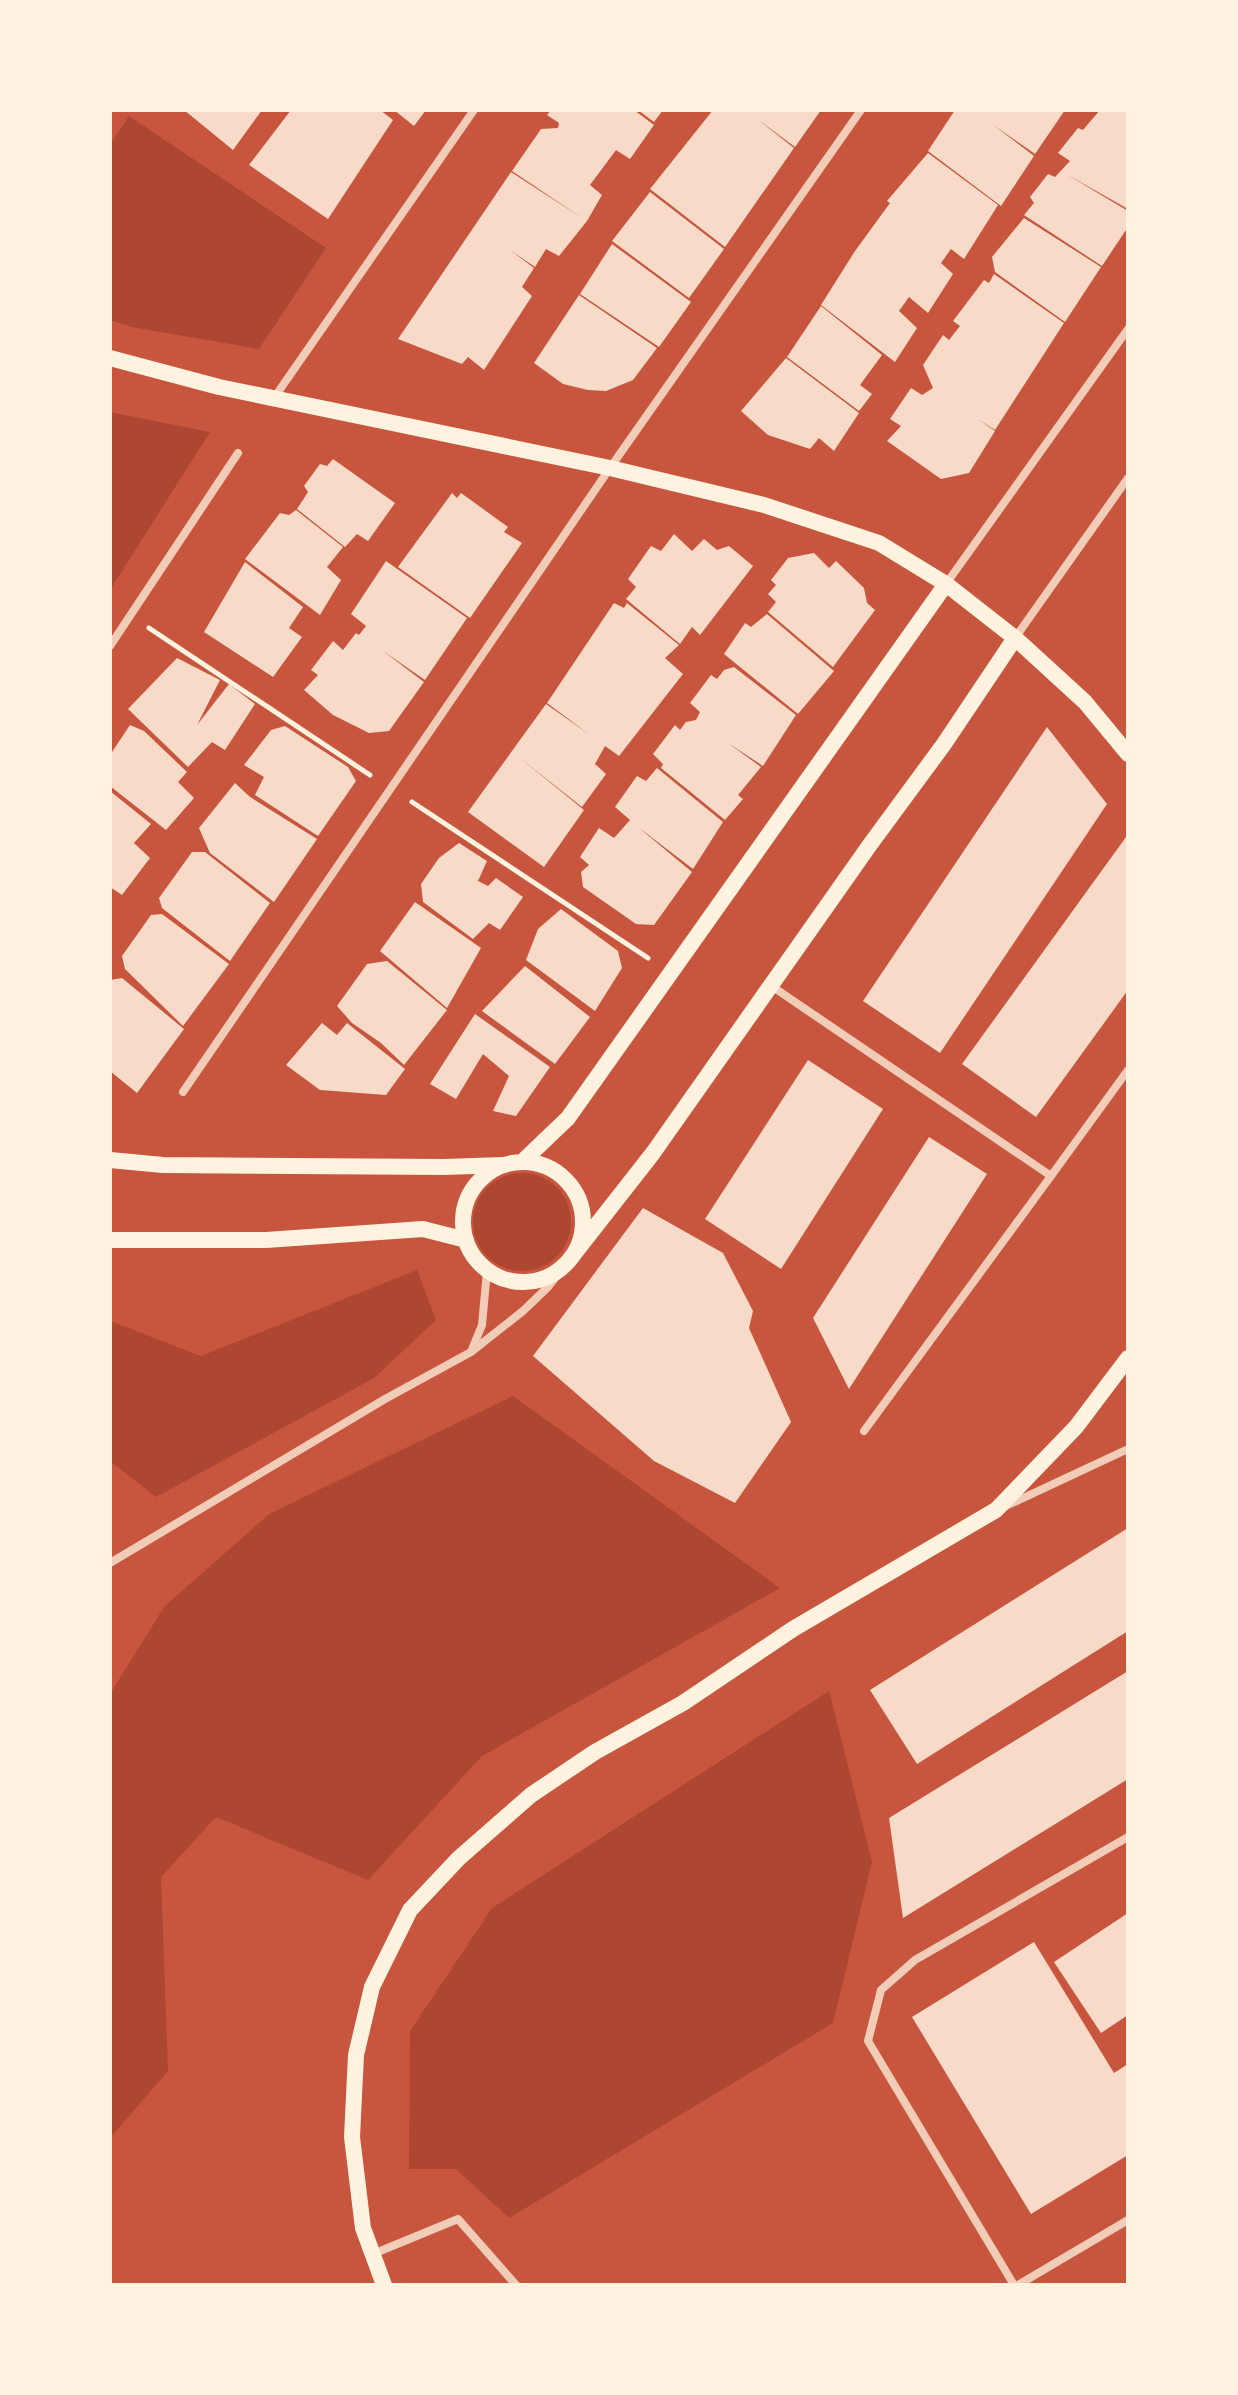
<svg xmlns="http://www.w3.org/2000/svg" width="1238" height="2395" viewBox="0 0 1238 2395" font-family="Roboto,sans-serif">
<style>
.green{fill:#ae4732}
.building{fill:#f7dbc8}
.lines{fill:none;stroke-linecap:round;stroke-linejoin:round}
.path{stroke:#fff3e0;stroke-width:5}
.minor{stroke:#f1ccb7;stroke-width:8}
.secondary{stroke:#fff3e0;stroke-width:16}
</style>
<rect width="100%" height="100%" fill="#c8553d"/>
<path class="green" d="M129,116L326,248L259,349L132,327L110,320V145Z
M110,412L210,432L110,590Z
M473 1222a49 49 0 1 1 98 0a49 49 0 1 1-98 0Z
M417,1270L436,1320L374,1378L156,1497L110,1461V1321L201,1356Z
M513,1396L780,1588L482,1756L368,1880L216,1817L161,1877L168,2071L110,2138V1694L164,1607L269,1514Z
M829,1691L872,1862L833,2023L509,2218L456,2169H409L410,2031L492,1908Z"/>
<path class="building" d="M184,110H262L233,150Z
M291,110H380L393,120L328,219L249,165Z
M394,110H426L414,126Z
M551,110H634L654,125L630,159L616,150L590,185L602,195L587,221L559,256L546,249L535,267L510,250L534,268L522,287L532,296L484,370L468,357L462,364L398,339L511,172L582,218L512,171L541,129L558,128L559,123L547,115Z
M638,110H663L654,122Z
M713,110H821L795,147L756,118L794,148L725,247L650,189Z
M955,110H1065L1035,154L992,124L1034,156L1001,206L928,151Z
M1100,110H1128V209L1066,174L1128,211V227L1102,266L1024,215L1034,203L1030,197L1048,174L1055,177L1070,161L1058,153L1078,128L1083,130Z
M928,153L998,205L964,259L951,249L941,263L953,274L928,313L909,297L899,311L917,328L895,362L821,305L855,251L890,203L887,201Z
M650,192L724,249L689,298L612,241Z
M1024,218L1101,267L1065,322L995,272L992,257Z
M612,244L691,302L659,347L580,294Z
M994,274L1064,323L995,430L978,419L995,431L969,473L941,479L887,441L901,426L890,419L911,388L922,395L933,388L923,365L943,335L949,340L960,326L953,321L984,280L989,283Z
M579,295L657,348L633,380L606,391L588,390L563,384L534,363Z
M821,306L882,355L860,385L872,394L859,411L787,357Z
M786,358L859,413L834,451L819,438L810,449L768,435L741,411Z
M333,459L395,503L368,541L357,534L345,547L297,509L308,492L304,486L320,464L327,466Z
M452,493L457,498L461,493L508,527L504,532L522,543L470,618L398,567Z
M296,510L343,547L327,567L341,580L320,615L245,559L280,513L289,515Z
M674,534L692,551L704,539L717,550L729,546L753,566L700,635L692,627L680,644L626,599L636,587L628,579L651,546L661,551Z
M814,553L829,568L836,561L864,588L867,603L875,610L833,667L768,612L776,602L768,594L776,585L771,580L788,558Z
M386,561L467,618L425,680L383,651L424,682L389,731L369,733L333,715L304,690L318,675L311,670L333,641L343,650L356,633L359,635L366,626L351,614Z
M245,562L303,607L289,628L302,637L273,677L204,632Z
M614,603L624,608L627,603L679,645L665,658L683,674L619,756L605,746L595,764L606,774L582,807L520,758L584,810L544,867L468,812L546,704L590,735L547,703Z
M767,614L834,671L798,714L724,654L745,623L751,627Z
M177,658L220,680L197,725L229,684L255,704L225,750L212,742L188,767L128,709Z
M734,667L796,715L763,766L728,743L761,767L738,795L743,799L725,820L661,768L663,764L653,754L675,725L680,730L686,722L696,720L700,712L690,703L711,675L717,679L724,670Z
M130,725L144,731L187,772L178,782L194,798L166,830L110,786V755Z
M285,726L348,767L356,781L318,836L255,795L264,777L244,765L271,730Z
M1047,727L1107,804L940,1053L863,1001Z
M657,768L723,822L693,869L638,827L692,872L654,925L636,924L583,887L581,872L589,865L580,857L599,828L614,838L630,820L615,807L637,776L646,781Z
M235,783L250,797L317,839L274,902L210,853L199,828Z
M110,791L151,824L134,843L150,858L122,895L110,887Z
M1126,837L1128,844V990L1036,1117L962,1064Z
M459,843L487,861L478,881L488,886L496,878L523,897L500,930L489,923L473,939L423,902L421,884L439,858Z
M192,852H205L270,903L230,961L162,908L159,898Z
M415,902L481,948L447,1008L380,951Z
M561,909L618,951L622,968L595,1011L526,960L538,929Z
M162,914L229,964L183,1026L125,969L122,956L151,915Z
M387,961L447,1010L404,1065L381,1043L352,1023L337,1006L367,964Z
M525,966L590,1017L555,1064L482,1011Z
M122,978L184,1029L137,1093L110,1071V980Z
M475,1014L550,1067L516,1116L493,1111L509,1076L483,1054L456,1099L430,1084Z
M322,1023L337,1035L347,1023L405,1069L386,1095L320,1090L286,1065Z
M808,1060L883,1109L781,1269L705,1219Z
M929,1137L987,1174L849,1389L813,1318Z
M643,1208L723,1253L753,1311L749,1328L791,1422L735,1503L654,1461L533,1356Z
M1128,1528V1631L917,1764L870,1690Z
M1128,1671V1779L903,1918L889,1818Z
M1128,1913V2015L1101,2033L1054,1962Z
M1034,1942L1114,2073L1128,2064V2155L1031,2214L912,2017Z"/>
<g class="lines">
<path class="path" d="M149,628L370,775
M412,802L648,958"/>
<path class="minor" d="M274,398L474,110
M946,584L1128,329
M1015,638L1128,478
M110,646L238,453
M770,985L1051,1176L1128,1070
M183,1092L610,468L861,110
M471,1352L482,1325L487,1271
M864,1431L1051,1176
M1006,1506L1128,1449
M110,1563L385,1399L471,1352L523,1311L548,1287L570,1259
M373,2254L458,2219L516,2285
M1014,2285L868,2041L881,1990L915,1960L1128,1837
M1018,2285L1128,2220"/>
<path class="secondary" d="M110,358L219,387L610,468L764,505L879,543L946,584L1015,638L1085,702L1128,754
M110,1160L163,1165L444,1167L503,1165
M522,1162L568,1118L946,584
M463 1222a60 60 0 1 1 120 0a60 60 0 1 1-120 0Z
M110,1240H266L423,1229L466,1240
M570,1259L653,1153L869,846L944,744L1015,638
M384,2285L363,2228L352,2137L356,2055L372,1987L410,1910L459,1858L531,1795L595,1752L683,1703L793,1629L996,1510L1076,1427L1128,1358"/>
</g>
<rect width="1238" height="2395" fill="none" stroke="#fff3e0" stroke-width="224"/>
</svg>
